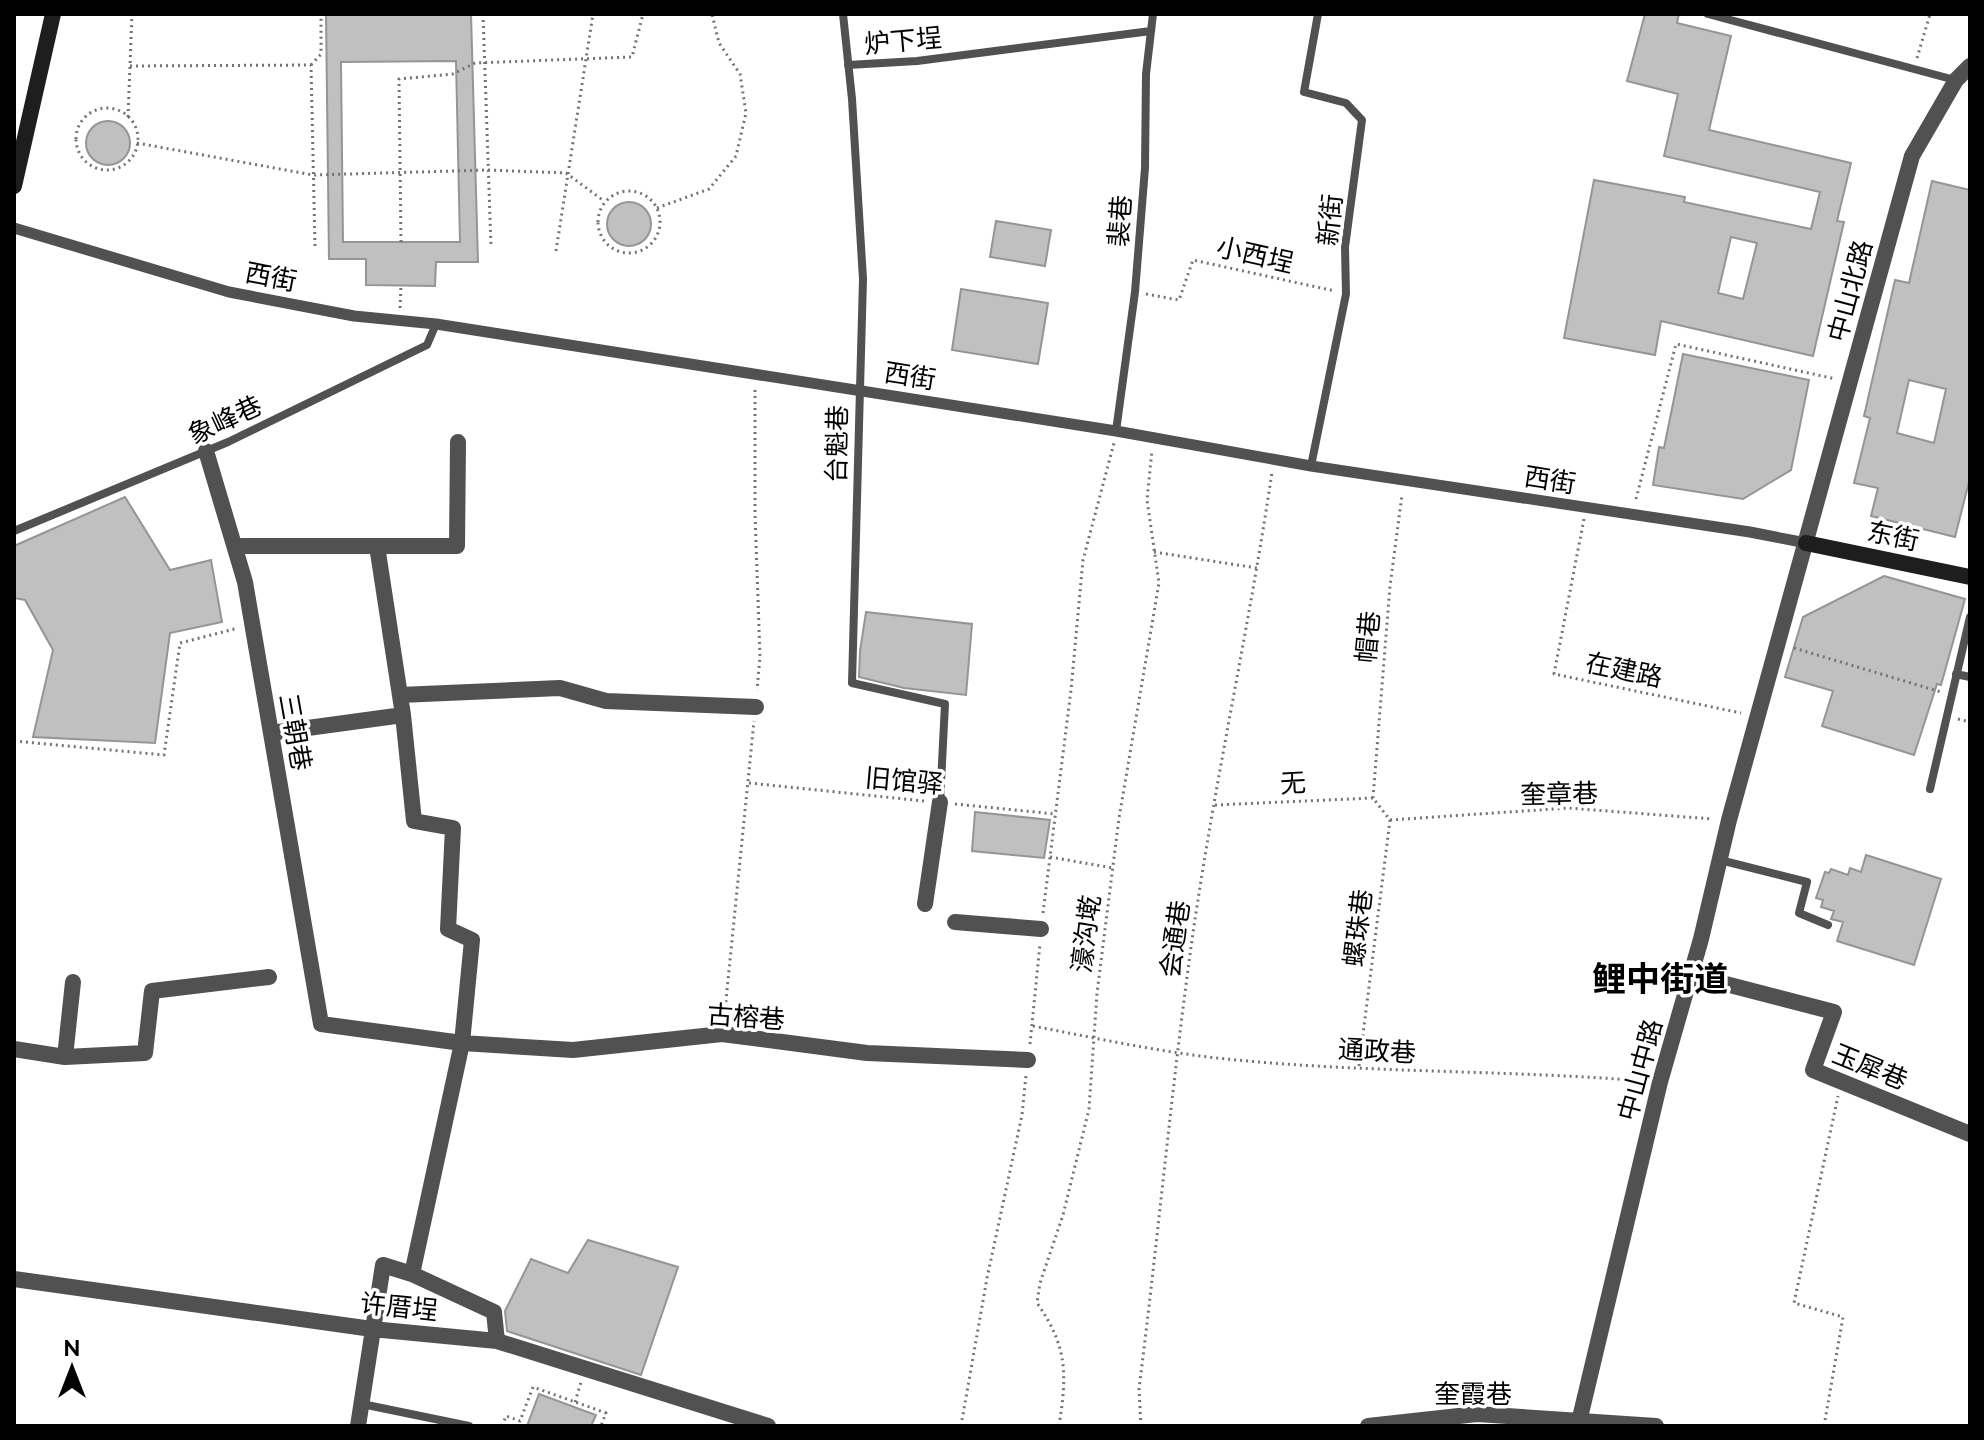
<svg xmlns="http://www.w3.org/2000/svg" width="1984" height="1440" viewBox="0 0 1984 1440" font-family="Raleway,'Noto Sans SC',sans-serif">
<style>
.building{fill:#c0c0c0;stroke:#959595;stroke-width:2;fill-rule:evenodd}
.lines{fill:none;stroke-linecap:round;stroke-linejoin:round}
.path{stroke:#737373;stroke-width:3;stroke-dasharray:2 4;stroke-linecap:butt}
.service{stroke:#515151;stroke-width:8}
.pedestrian{stroke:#515151;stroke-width:11}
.minor{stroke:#515151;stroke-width:16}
.tertiary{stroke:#515151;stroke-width:16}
.secondary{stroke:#1e1e1e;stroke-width:16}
.labels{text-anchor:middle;stroke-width:7;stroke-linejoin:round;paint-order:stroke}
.street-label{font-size:26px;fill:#000;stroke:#fff}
.district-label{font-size:34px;font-weight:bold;fill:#000;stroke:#fff}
</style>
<rect width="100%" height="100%" fill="#fff"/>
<path class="building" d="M326,14H471L478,262H436L435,286L366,285V259H329ZM456,61L460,242H343L341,62Z
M1645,14H1679L1677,23L1731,36L1709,130L1851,163L1837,221L1844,222L1813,356L1661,321L1655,355L1564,338L1594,180L1685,197L1684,202L1811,229L1820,192L1664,156L1678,94L1627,81ZM1731,237L1757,243L1743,299L1718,293Z
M86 143a22 22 0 1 1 44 0a22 22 0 1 1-44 0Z
M1932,181L1970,190V478L1955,537L1871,516L1878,488L1854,483L1870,418L1864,416L1895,280L1909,283ZM1909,380L1946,389L1934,443L1897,433Z
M607 224a22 22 0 1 1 44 0a22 22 0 1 1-44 0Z
M996,221L1051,230L1045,266L990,257Z
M961,289L1048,303L1038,364L952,350Z
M1683,354L1809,380L1791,470L1743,499L1653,485L1659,447L1664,448Z
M125,497L170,570L211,560L222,622L170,633L155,743L33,737L53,650L25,600L14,598V546Z
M1884,576L1965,599L1941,685L1937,684L1914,755L1822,726L1833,691L1785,677L1803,617Z
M866,612L972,624L966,695L904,688L859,677L860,651Z
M975,812L1050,820L1044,858L972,851Z
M1866,855L1941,879L1914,965L1837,941L1843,922L1831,919L1834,911L1821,907L1823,900L1816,898L1825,872L1829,873L1831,869L1848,875L1850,868L1861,872Z
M588,1240L678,1267L641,1375L507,1331L505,1311L531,1259L568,1273Z
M539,1394L596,1415L591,1426H527Z"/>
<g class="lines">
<path class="path" d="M483,14L491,246
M1917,58L1930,14
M311,65L321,54V14
M130,66L311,65L315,246
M76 139a31 31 0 1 1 62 0a31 31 0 1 1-62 0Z
M128,117L132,14
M137,143L313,175L488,170L566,173L604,201
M598 222a31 31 0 1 1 62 0a31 31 0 1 1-62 0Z
M657,208L709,189L736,156L746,113L740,74L719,43L712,14
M401,242L399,79L453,74L475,63L632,57L643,14
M556,251L593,14
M1146,294L1179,300L1193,260L1335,291
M400,308L401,286
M755,390V514L760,657L757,690
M1636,499L1676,344L1836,379
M1584,519L1554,674L1741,713
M1154,552L1257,568
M1794,648L1941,692
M1958,719L1970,722
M14,741L164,755L180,643L238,628
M749,783L924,801
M1373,798L1390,586L1402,495
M955,804L1055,814
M1215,805L1373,798
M1390,820L1568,808L1713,819
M1050,857L1113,868
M1043,913L1071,690L1083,560L1114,443
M724,1020L754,721
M1033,1026C1100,1039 1169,1054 1237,1060C1372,1073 1508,1070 1644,1081
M1030,1044L1040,944
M1359,1066L1390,820L1373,798
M575,1402L581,1382
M502,1426L506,1416L520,1421L533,1387L606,1413L601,1426
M961,1426L987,1278L1022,1115L1026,1075
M1059,1426C1067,1375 1068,1347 1037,1303L1040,1283L1063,1215L1089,1109L1097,993L1119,818L1159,583L1147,500L1152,450
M1141,1426L1139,1389C1157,1247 1170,1104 1189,962C1211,797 1248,636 1272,472
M1824,1426L1843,1317L1794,1303L1838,1096"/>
<path class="service" d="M843,14L852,99L863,279L852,683L945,704L940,802
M1708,14L1955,80
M848,65L917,61L1151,31
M1116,431L1135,292L1145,168L1146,74L1153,14
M1311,466L1346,294L1345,247L1362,120L1346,103L1304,92L1318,14
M14,531L228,442L427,345L436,324
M1956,674L1970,677
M1930,789L1970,617
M1720,860L1807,882L1799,913L1828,925
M362,1404L469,1426"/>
<path class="pedestrian" d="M14,228L229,292L354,316L436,324L1116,431L1311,466L1750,532L1806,543"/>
<path class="minor" d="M206,451L245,582L321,1024L462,1043L573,1050L722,1034L867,1053L1028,1060
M235,546H457L458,442
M400,695L560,688L606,701L756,707
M271,733L403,715L377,546
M925,904L940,802
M955,922L1041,929
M1691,975L1834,1012L1813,1070L1970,1134
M14,1049L65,1057L145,1053L152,991L269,977
M65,1057L73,982
M412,1274L494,1312L497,1341
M14,1279L372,1329L497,1341L768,1426
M358,1426L383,1265L412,1274L462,1043L472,940L448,929L453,828L414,821L403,715
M1368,1426L1477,1414L1656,1426"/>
<path class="tertiary" d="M1578,1426L1660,1082L1701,939L1729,820L1912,156L1956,80L1970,66"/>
<path class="secondary" d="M14,186L53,14
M1806,543L1970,577"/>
</g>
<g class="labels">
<g class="street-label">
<text transform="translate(903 41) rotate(-5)" y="9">炉下埕</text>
<text transform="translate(1330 220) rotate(-84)" y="9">新街</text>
<text transform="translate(1120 221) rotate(-86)" y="9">裴巷</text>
<text transform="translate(1255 255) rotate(13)" y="9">小西埕</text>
<text transform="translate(271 277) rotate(11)" y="9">西街</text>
<text transform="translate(1850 291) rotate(-75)" y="9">中山北路</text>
<text transform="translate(910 376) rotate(9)" y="9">西街</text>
<text transform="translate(225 420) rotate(-25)" y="9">象峰巷</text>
<text transform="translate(837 444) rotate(-89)" y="9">台魁巷</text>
<text transform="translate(1550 480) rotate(9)" y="9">西街</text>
<text transform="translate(1893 536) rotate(12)" y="9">东街</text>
<text transform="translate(1368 637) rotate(-85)" y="9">帽巷</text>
<text transform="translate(1624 670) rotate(12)" y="9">在建路</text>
<text transform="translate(295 732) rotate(80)" y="9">三朝巷</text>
<text transform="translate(904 781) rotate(5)" y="9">旧馆驿</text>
<text transform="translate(1293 783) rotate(-3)" y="9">无</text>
<text transform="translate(1559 794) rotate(-1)" y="9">奎章巷</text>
<text transform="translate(1358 928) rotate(-83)" y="9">螺珠巷</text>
<text transform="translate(1086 934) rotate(-83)" y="9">濠沟墘</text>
<text transform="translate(1175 939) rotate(-82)" y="9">会通巷</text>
<text transform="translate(746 1017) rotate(4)" y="9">古榕巷</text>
<text transform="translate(1377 1051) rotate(3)" y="9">通政巷</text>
<text transform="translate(1870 1067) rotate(22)" y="9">玉犀巷</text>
<text transform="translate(1640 1070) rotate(-75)" y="9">中山中路</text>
<text transform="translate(399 1307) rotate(6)" y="9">许厝埕</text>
<text x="1473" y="1403">奎霞巷</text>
</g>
<g class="district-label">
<text x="1660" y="991">鲤中街道</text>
</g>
</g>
<rect width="1984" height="1440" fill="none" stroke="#000000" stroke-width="32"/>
<g transform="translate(72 1368)" stroke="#ffffff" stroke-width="6" paint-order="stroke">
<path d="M0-6L14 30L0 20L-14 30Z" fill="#000000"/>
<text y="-12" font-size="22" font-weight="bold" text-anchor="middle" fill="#000000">N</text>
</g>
</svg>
